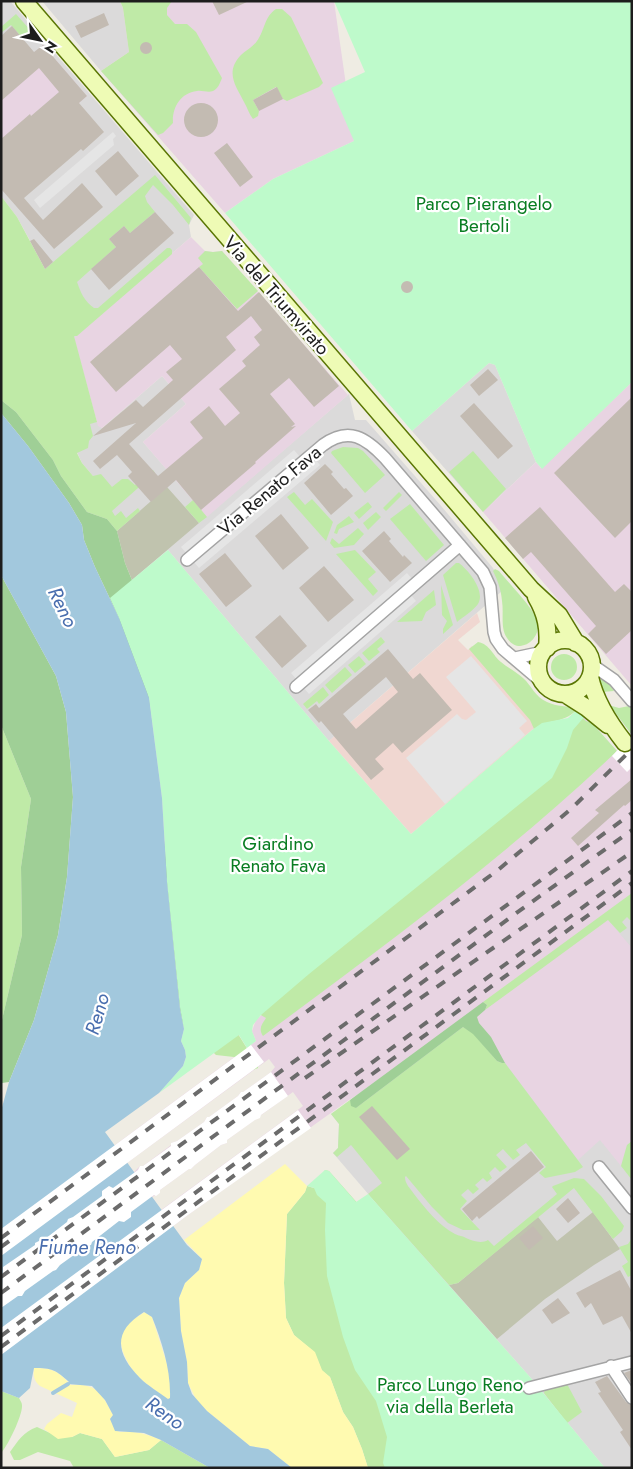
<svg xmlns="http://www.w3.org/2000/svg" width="633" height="1469" viewBox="0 0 633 1469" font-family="Jost,sans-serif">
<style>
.residential{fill:#dbdada}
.commercial{fill:#f0d7d1}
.industrial{fill:#e8d4e2;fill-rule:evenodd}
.construction{fill:#c0c3ae}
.grass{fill:#bfeaa7}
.forest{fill:#9fcf96}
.sand{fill:#fffab0}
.park{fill:#befacb}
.parking{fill:#e5e5e5}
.water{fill:#a2c8dd;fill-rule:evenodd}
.pier{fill:#fff}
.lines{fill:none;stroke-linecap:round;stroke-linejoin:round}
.stream{stroke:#a2c8dd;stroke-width:4}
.building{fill:#c3bbb2;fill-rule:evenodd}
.street-casing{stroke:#a4a4a4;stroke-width:14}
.secondary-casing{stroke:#5a7603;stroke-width:19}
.street{stroke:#fff;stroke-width:11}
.secondary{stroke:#eefbb5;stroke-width:16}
.rail{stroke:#6b6b6b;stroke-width:4;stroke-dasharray:10 10;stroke-linecap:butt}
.labels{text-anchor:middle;stroke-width:4.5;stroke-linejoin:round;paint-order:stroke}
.park-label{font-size:19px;fill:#097d22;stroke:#fff}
.street-label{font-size:19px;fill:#1d1d1d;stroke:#fff}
.water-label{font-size:20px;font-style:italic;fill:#486dae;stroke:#fff}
</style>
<rect width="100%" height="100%" fill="#efece3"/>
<path class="residential" d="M1,1H10L194,215L189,225L191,237L74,338L60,295L17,217L1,196Z
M42,1H120L123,8L129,52L101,71Z
M489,363L495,365L536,462L483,512L412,431Z
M162,376L186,404L143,442L207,516L349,394L355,420H366L442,507L493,568L500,581L502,591L329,741L168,550L132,580L117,531L119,528L93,476L82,463L70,437L81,402L102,428Z
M632,902V1468H605L530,1377L400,1231L333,1153L338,1148L339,1124L331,1114Z"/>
<path class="commercial" d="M477,613L480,622L458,640L468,650L472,646L542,723L532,730L411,834L329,741Z"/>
<path class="industrial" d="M138,1H334L354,141L273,179L225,213L101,71L129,52L123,8Z
M43,45L87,96L1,174V80Z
M191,237L205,251L213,252L222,251L348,395L207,517L143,442L186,404L162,376L102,428L98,426L74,338Z
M632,382V686L483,512L536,462L541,468Z
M585,716L617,751L632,735V902L608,920L632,948V1141L627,1145L621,1166L600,1140L578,1160L473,1020L349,1100L188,1215L1,1355V1229L256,1041L252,1031L256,1020L309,974L573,730ZM269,1059L275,1067L271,1072L243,1092H241L238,1096L209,1117H207L204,1122L177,1141L171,1143V1145L143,1166H140L134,1172L127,1163ZM293,1092L303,1106L161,1210L152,1197L160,1193V1190L189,1169H191L195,1165L221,1145L227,1143V1140Z"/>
<path class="construction" d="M167,487L199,523L132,580L125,563L117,531Z
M593,1212L620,1249L594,1265L545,1299L497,1339L449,1285L458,1283L538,1217L557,1241Z"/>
<path class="grass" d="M120,1H172L167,8V15L175,24H187L196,32L222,78C220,83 218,89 213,91C208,93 202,90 197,91C180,93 172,108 173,123L163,133L158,135L101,71L129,52L123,8Z
M276,9H282L291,17L323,83L319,87L287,101L283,99L276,87L253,100L259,111L258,116L253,119C249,114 247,107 244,102C236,86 225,73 240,56C246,50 252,48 257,41C265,30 264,17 276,9Z
M16,14L31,31L23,39L11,25L1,33V27Z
M155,175L191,218L189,225L173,205L153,185L145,196L147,202L155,212L130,233L124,226L109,239L116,247L77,282C81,293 84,301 94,308H98L167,248H170L172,250V254L77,336H74L97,422L90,424L93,436L89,441L88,448L77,453L82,463L93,476L101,474L112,487L122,479H128L135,485L153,470L155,473L112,511L115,516L121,511L126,518L138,508L140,511L117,531L107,519L87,512L61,476L53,460L16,412L1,400V196L17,217L45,269Z
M205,251L213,252L222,251L258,291L237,309L199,267L203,264L198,258Z
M343,447L358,448L363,451L385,475L365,493L331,453L332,451Z
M473,451L506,489L483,512L449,472Z
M294,492L305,505L312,499L333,522L326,541L287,497Z
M399,492L402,495L386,511L383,508Z
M193,500L207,517L199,523L185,507Z
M368,502L372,507L359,519L354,513Z
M410,504L444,545L426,561L390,519Z
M376,512L381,517L368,530L363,523Z
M349,516L354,522L339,529L337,534L334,533L337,525Z
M358,528L364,534L354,545L334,548L330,543L332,538L339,544Z
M355,550L376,572L368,579L378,591L373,596L336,554Z
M456,563H459C468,570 486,591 478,604C473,611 463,617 457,622L443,575Z
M495,569L499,571C507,581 536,611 538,622C541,640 519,656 507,638C500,628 504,613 502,601C501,590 498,581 493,571Z
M441,585L453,625L443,634V629L447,621L442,615Z
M434,590L436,605L426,612L422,621L397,622Z
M381,637L385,642L377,649L380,652L369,661L362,653Z
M478,642C490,644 493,656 501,662C508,668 517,672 523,678C532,686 535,697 547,702C557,707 567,705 577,710C560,725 550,718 534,729L530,720L469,649Z
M551 667a13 13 0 1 1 26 0a13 13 0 1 1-26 0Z
M359,656L366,664L355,673L348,665Z
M345,667L352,675L332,693L325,685Z
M603,678L607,681L614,691L602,692L598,681Z
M323,687L329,695L319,704L317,701L307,709L303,704Z
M612,706L619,708L629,706L632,709V735L611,707Z
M580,715L586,721L592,723L617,751C507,856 385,945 263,1036C258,1029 262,1024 266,1018L259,1014L256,1001L253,999L236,1011L233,1026L258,1066V1068L253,1070L234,1057L216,1055L213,1052L215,1038L225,1019L238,1003L265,980L279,956L291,927L300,917L306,918L312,913L314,907L371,873L406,847L536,733L541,731L567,725Z
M1,725L31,799L21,867L22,935L1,1024Z
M632,893V920H630L627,917L622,922L627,928L620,933L608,920L485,1010L487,1005L483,1002Z
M463,1027L473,1033L497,1061L502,1063H505L583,1167L575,1172L545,1178L539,1173L546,1167L545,1166L526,1143L516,1150L520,1155L513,1160L503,1149L496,1155L507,1167L500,1172L495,1167L489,1173L492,1178L487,1182L483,1178L475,1185L479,1189L473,1194L468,1189L461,1195L467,1201L460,1209L480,1230H463L448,1223L432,1207L406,1176L405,1177C405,1184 410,1188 414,1194C425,1208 439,1226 455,1234C459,1236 463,1236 466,1238C473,1241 481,1244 488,1240L494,1246L557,1194L552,1187L553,1186L574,1178L584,1179L601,1196L624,1226L622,1231L613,1239L574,1188L458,1283L449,1285L368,1194L382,1183L351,1145L337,1157L333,1153L338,1148L339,1124L331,1114L350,1100L356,1108Z
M632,1141V1180L621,1166L627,1145Z
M325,1170L329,1171L592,1468H368L362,1449L353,1427L343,1412L330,1377L322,1371L314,1352L294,1335L286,1318L284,1283L287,1214L305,1192L307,1186L314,1188Z
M632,1238V1275L628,1277L622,1266L628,1262L619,1247L628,1244Z
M566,1382L582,1412L567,1423L544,1393L545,1389Z
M1,1391L19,1398C20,1400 22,1403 22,1405C23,1414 8,1446 1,1453Z
M37,1427L50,1433L72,1437L80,1433L102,1439L115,1457L149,1450L161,1440L210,1468H74L70,1461L38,1452L20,1460H14L10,1452C18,1441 23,1432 37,1427Z"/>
<path class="forest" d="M1,400L16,412L53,460L61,476L87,512L107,519L117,531L125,563L138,595L184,1029L180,1009L167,882L119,618L95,567L84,540L82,525L69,503L28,446L1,413Z
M1,575L56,676L66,712L73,797L67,877L58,935L34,1020L9,1082L2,1083L1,1024L22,935L21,867L31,799L1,725Z
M483,1002L487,1005L485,1010L477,1017L479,1023L491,1037L505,1063H502L497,1061L473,1034L463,1027L356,1108L351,1106L350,1100Z"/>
<path class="sand" d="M285,1164L307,1186L305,1192L287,1214L284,1283L286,1318L294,1335L315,1352L322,1370L330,1377L343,1412L353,1427L362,1449L368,1468H292L268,1449L250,1446L207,1411L197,1401L188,1383L187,1362L181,1331L179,1298L185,1283L199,1270L202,1259L184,1240Z
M145,1312L152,1317L167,1364L171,1381L170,1398L168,1400C159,1392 148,1386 140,1378C132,1371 127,1362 123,1352C116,1331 128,1322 145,1312Z
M34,1368C53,1368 58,1371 71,1385C97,1383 102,1394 113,1415L110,1419L119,1432C134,1430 147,1434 161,1440L149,1450L115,1457L102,1439L80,1433L72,1437L58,1439L44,1429L47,1424L61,1413L72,1417L77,1403L40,1386C34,1381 33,1376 34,1368Z"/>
<path class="park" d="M334,1H632V382L542,469L536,462L495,365L489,363L412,431L225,213L273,179L354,141L331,88L365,72Z
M168,550L329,741L411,834L532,730L542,723L568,718L577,710L585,716L573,730L567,748L552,778L309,974L261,1015L253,1025L252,1031L256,1041L247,1048L239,1035L159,1093L183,1066L186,1057L185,1050L181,1041L184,1029L180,1007L167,882L162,798L149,698L119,618L110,598Z
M325,1170L329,1171L356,1202L368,1194L530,1377L605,1468H385L383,1463L387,1437L376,1401L355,1370L343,1337L327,1276L325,1230L326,1203L317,1195L314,1188L307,1186Z"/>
<path class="parking" d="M113,132L116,136L113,139L114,145L40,208L34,200Z
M294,450L306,464L314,458L320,465L199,568L181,547Z
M407,573L412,579L404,587L416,601L309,694L291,673Z
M471,656L527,721L519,728L525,735L445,804L406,758L457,714L462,719L466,720L476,712L446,677Z"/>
<path class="water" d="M1,413L28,446L69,503L82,525L84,540L95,567L119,618L149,698L162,798L167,882L180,1009L184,1029L181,1041L185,1050L186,1057L183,1066L159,1093L105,1132L187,1245L202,1259L199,1270L185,1283L179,1298L181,1331L187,1362L188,1383L192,1394L207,1411L250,1446L268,1449L292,1468H210L161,1440L144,1433L115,1431L110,1419L113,1415L105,1400L92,1386L68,1384L69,1382C56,1370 52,1368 34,1368L30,1388L19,1398L1,1391V1111L9,1082L34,1020L58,935L67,877L73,797L66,712L56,676L1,575ZM144,1312L152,1317C162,1342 171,1370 170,1398L168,1399C159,1392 148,1386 140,1378C115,1353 113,1331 144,1312Z"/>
<path class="pier" d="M632,735V767L627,772L612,756Z
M251,1045L264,1062L1,1256V1229Z
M271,1072L288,1096L261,1115L260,1118L255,1120L227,1140V1143L221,1145L195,1165L191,1169H189L160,1190V1193L156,1196L154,1195L131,1212V1217L124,1222L119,1221L92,1242L91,1245L85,1247L60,1265L56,1270L53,1271L25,1291L22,1296H18L1,1308L3,1267L35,1245V1243L39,1241L41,1242L67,1222L68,1219L73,1217L102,1196V1191L109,1186L113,1188L138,1170L140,1166H143L171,1146V1143L177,1141L204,1122L207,1117H209L238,1096L241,1092H243Z
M298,1110L311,1128L188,1215L1,1355V1328Z"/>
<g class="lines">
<path class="stream" d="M53,1393L68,1384"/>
</g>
<path class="building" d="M212,1H249L219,15Z
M104,13L109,25L81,38L75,26Z
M12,26L34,52L43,45L87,96L79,103L104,132L83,151L81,149L24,198L43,220L82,183L103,207L54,249L1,189V139L30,114L31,116L59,92L39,68L1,101V36Z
M140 48a6 6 0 1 1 12 0a6 6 0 1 1-12 0Z
M277,87L283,99L259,111L253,100Z
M184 120a17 17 0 1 1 34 0a17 17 0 1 1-34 0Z
M227,143L253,177L240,187L214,153Z
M118,151L139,176L116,196L95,171Z
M155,212L174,233L109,290L91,269L116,247L109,239L124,226L130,233Z
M34,239L53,262L45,269L30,241Z
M199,267L238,311L259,292L339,386L314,407L289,378L270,394L295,424L291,427L296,426L255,462L256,463L201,510L176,480L151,502L128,476L132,472L117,455L100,469L93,461L136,423L93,436L136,400L143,407L173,380L166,372L182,359L170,345L116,392L90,362ZM251,316L262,330L254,337L260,345L242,361L246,366L219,389L240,413L225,426L209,406L190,422L203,438L158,476L129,444L236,350L226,337Z
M401 287a6 6 0 1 1 12 0a6 6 0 1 1-12 0Z
M488,369L498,380L479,396L470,385Z
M632,397V521L615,538L554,473Z
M474,403L513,446L498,459L460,416Z
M325,464L333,472L331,474L344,489L346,488L353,496L331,515L304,483Z
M540,507L615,592L624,584L632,592V630L606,654L588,634L596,626L531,552L523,559L505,538Z
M281,514L309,548L283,570L255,536Z
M384,531L391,539L389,541L403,557L404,555L412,563L390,582L362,551Z
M225,553L252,586L226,607L199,574Z
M324,566L354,600L328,622L299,588Z
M280,615L307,646L282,668L255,637Z
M388,649L413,679L420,673L452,710L402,753L393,743L375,759L384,769L371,780L321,721L319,723L308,710L316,704L319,708ZM386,677L398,692L356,729L343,714Z
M632,779V800L625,806L624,805L578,846L571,838L599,813L595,810Z
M372,1106L410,1149L397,1160L359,1117Z
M531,1151L544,1167L479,1219L477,1216L472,1221L462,1209Z
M568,1198L580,1213L568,1223L556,1209Z
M533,1226L543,1238L529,1250L519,1238Z
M620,1270L632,1292V1334L622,1316L603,1325L591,1303L585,1308L576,1293Z
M558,1298L570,1313L552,1324L542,1310Z
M632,1370V1384L624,1373Z
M607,1376L626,1402L632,1405V1450L620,1432L623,1430L598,1393L601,1392L595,1382Z"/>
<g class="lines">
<g class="street-casing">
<path id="street" d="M187,560L323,445C349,426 366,438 385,458L483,572L490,587L494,632L496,639L503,649L543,683
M515,658L543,652
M591,664L614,680L632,701
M296,687L460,545
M599,1167L632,1208
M611,1366L632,1398
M529,1388L632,1362"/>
</g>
<g class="secondary-casing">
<path id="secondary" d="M24,1L531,589L559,615L576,643
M536,597C546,614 549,629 547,648
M538 667a27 27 0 1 1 54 0a27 27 0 1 1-54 0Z
M590,677C595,700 610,724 625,743
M565,694L587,708L608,725"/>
</g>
<use href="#street" class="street"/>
<use href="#secondary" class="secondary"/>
<path class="rail" d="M305,1078L632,852
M1,1238L498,870L571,809L632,749
M1,1247L16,1236
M1,1277L632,813
M1,1293L515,914L632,830
M1,1336L632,871
M1,1347L632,883"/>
</g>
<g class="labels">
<g class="park-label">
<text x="484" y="210">Parco Pierangelo<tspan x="484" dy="22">Bertoli</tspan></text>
<text x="278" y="850">Giardino<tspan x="278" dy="22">Renato Fava</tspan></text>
<text x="450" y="1391">Parco Lungo Reno<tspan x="450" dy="22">via della Berleta</tspan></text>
</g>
<g class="street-label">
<text transform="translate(277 295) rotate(49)" y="7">Via del Triumvirato</text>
<text transform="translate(269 490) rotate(-40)" y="7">Via Renato Fava</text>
</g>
<g class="water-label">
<text transform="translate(63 607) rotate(64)" y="7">Reno</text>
<text transform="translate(97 1014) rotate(-74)" y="7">Reno</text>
<text x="87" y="1254">Fiume Reno</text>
<text transform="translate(165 1413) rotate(35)" y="7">Reno</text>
</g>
</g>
<rect width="633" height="1469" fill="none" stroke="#1d1d1d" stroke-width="5"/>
<g transform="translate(40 40) rotate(123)" stroke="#ffffff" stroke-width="4" paint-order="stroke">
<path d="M0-4L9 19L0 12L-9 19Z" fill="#1d1d1d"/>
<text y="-8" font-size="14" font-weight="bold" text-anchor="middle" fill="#1d1d1d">N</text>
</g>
</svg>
